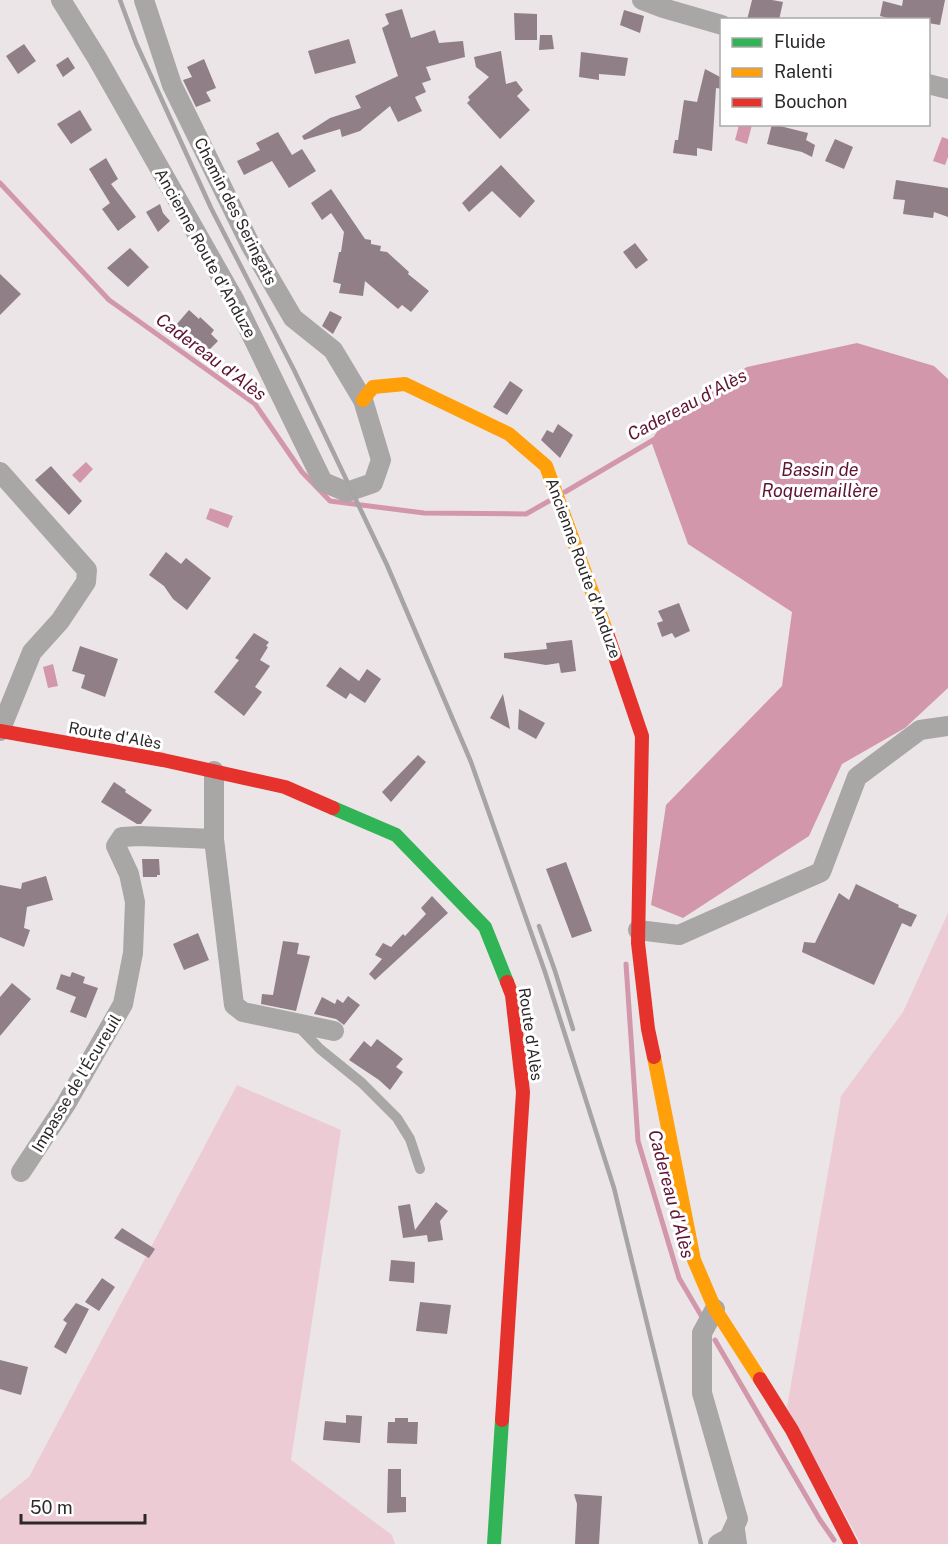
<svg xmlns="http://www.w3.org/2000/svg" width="948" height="1544" viewBox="0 0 948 1544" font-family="'Public Sans',sans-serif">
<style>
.green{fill:#edcbd5}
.water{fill:#d397ab}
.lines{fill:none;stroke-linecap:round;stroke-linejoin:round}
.stream{stroke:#d397ab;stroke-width:5}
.building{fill:#907f86}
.lane{stroke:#a9a6a6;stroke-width:10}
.street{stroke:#a9a6a6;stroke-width:20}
.fast{stroke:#30b455;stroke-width:14}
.slow{stroke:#ff9f0a;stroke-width:14}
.jam{stroke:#e5322d;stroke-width:14}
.rail{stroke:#a6a4a4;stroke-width:4.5}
.labels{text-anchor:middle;stroke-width:6;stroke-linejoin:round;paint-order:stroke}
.street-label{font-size:16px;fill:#2d292a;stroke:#fff}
.water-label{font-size:18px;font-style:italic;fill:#601434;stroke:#fff}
</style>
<rect width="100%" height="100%" fill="#ebe5e7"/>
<path class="green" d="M948,913V1544H861L787,1407L841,1098L839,1099L903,1012Z
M237,1085L341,1130L291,1460L392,1535L395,1544H0V1500L29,1477Z"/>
<path class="water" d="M739,125H752L747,144L735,140Z
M942,137L948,139V157L945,165L933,161Z
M857,343L934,366L948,379V688L905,728L842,764L809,836L683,918L651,905L666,805L782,686L792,612L688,544L651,441L667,416L747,367Z
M86,462L93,469L80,483L72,475Z
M210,508L233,516L228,528L206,519Z
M53,664L58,686L48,688L43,667Z"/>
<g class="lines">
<path class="stream" d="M0,183L109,300L255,404L302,472L330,501L424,513L526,514L549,501
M565,492L655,439
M626,964L638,1141L679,1278L702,1317
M715,1340L820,1520L834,1540"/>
</g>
<path class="building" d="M752,0H772L783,2L779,20H747Z
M903,0H945L940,25L928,23V20H896L880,16L883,1L902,6Z
M402,9L411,38L435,30L439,43L463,41L465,57L426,67L431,80L422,83L426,92L415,97L422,111L398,122L390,106L360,131L342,137L340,129L304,140L302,136L330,118L361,108L355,96L398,76L382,28L389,24L385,14Z
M624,10L644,16L640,33L620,25Z
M514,13L537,14V40H515Z
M540,35H552L554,49L539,50Z
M349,39L356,63L315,74L308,51Z
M24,44L36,61L18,74L6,56Z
M501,51L506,84L516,81L523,90L517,96L530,110L500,139L467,103L470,100L468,97L489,77L476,67L474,57Z
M581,52L628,58L625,76L599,74V80L579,77Z
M68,57L75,68L63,77L56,65Z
M204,59L216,88L206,92L211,101L196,107L183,80L192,77L187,67Z
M705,69L722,78V89L716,88L712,151L697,148V156L673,153L675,140H678L684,100L697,102Z
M80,110L92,130L71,144L57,124Z
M772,124L808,133L806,140L815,145L812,157L802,152L767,144Z
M278,132L292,155L302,149L316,171L289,188L272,161L244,175L237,161L260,150L256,143Z
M835,139L853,147L844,169L825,161Z
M106,158L118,179L111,184L136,217L118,231L102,209L110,203L89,169Z
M501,165L535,201L520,218L492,191L469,212L462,203Z
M896,180L948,188V217L934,212L933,218L903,214L905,200L893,199Z
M331,189L365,239L371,240V244L381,246L380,251L387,252L409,272L408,274L429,291L411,312L402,305L398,309L365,281L363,296L339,293L341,284L333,282L339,252H341L344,232L331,213L322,220L311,203Z
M160,204L163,213L170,221L158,232L146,212Z
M635,243L648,260L636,269L623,252Z
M130,248L149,267L128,287L107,268Z
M0,274L21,294L0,315Z
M189,310L199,319L200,317L214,330L211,334L218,341L207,352L198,344L195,347L182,338L185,334L176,325Z
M330,311L342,317L333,334L322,326Z
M510,381L523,390L507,415L493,407Z
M558,424L573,435L560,458L541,440L547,430L553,433Z
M51,466L82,501L69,515L35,480Z
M166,552L181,564L186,558L211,578L187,610L173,599L164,586L149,575Z
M679,603L690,631L675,638L672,633L662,637L657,623L663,621L658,611Z
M254,633L269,642L266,646L268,647L260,660L270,666L255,687L262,692L244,716L214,692L239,660L235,658Z
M572,640L576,671L561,673L559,663L546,665L504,658V653L547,649L546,643Z
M80,646L118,659L105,697L81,688L85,675L72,671Z
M340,667L359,681L367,669L381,679L365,703L350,693L346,699L326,686Z
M503,694L510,729L490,718Z
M519,709L545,723L536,739L518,729Z
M418,755L426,762L391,802L382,792Z
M114,782L126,790L125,792L152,810L141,824H137L101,802Z
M142,859H159L160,875H157V877H143Z
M566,862L592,931L572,938L546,869Z
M46,876L53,900L27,907L24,928L30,930L24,947L0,937V885L21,889L22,883Z
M856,884L899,905L898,907L917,915L911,927L902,923L874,985L802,952L804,942L815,943L839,893L849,900Z
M432,896L448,913L375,980L369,974L382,959L375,955L383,943L391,947L403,934L405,936L426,914L421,908Z
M198,933L209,960L184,970L173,944Z
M283,941L299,943L297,954L310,956L296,1011L261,1004L262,994L273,995Z
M72,972L85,977L83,983L98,988L86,1018L70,1012L76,997L56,989L61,974L70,977Z
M12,983L31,999L0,1036V997Z
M348,996L360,1005L344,1025L336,1019L314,1014L322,997L335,1004L337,999L343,1003Z
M377,1039L403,1059L396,1067L403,1072L390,1090L379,1080L349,1060L364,1041L371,1047Z
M436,1202L448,1211L440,1221L443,1240L428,1242L427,1235L403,1238L398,1206L410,1204L415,1230Z
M122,1228L155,1249L149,1258L114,1238Z
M391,1260L415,1262L414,1283L389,1281Z
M102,1278L115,1287L99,1311L85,1302Z
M420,1302L451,1305L447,1334L416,1331Z
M76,1303L89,1309L66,1354L54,1347L67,1323L63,1320Z
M0,1360L28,1367L21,1395L0,1389Z
M346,1415L362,1416L360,1443L323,1440L325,1421L346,1423Z
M395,1418H408V1422H418L417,1444L387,1443L388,1422H395Z
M388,1469H401V1497H406V1512L387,1513Z
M574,1494L602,1496L599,1544H575L577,1504Z"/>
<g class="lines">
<path class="lane" d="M298,1026L320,1049L362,1083L397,1118L410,1139L420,1169
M739,1522L742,1544"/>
<path class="street" d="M61,0L97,58L235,301L323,482L347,492L373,483L381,460L363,400L333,350L293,318L251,246L172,85L144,0
M642,0L663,8L722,25
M928,84L948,89
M0,472L87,570L86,582L60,621L32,652L0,731
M214,771V839L234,1005L243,1012L334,1031
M638,930L679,935L821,872L857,777L920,730L948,726
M21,1172L66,1104L123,1004L133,953L135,902L129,874L116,846L122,837L139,836L214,839
M715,1309L702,1333V1393L738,1519L729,1538L718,1544"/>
<path class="fast" d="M333,808L396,835L485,927L507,982
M494,1544L502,1420"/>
<path class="slow" d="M363,400L373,387L405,384L509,434L546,466L607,633
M654,1057L694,1260L715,1309L760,1379"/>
<path class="jam" d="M607,633L642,736L638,943L648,1029L654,1057
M0,731L163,760L285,787L333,808
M760,1379L792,1430L851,1544
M502,1420L523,1092L512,995L507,982"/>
<path class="rail" d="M120,0L136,43L211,208L294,370L387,565L471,762L545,972L614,1188L701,1544
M539,926L555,971L573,1029"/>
</g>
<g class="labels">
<g class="street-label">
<text transform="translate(236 211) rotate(63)" y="6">Chemin des Seringats</text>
<text transform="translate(206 253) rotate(61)" y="6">Ancienne Route d'Anduze</text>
<text transform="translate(584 568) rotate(70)" y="6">Ancienne Route d'Anduze</text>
<text transform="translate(115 735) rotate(10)" y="6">Route d'Alès</text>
<text transform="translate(531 1034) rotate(82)" y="6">Route d'Alès</text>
<text transform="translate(76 1083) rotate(-59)" y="6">Impasse de l'Écureuil</text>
</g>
<g class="water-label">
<text transform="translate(211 357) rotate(37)" y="6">Cadereau d'Alès</text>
<text transform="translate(687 405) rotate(-28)" y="6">Cadereau d'Alès</text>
<text x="820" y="476">Bassin de<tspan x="820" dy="21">Roquemaillère</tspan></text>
<text transform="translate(671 1194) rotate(75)" y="6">Cadereau d'Alès</text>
</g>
</g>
<rect x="720" y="18" width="210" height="108" fill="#ffffff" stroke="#aba9aa" stroke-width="1.5"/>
<rect x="732" y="38" width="30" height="9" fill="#30b455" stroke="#aba9aa" stroke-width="1.5"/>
<text x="774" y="48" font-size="18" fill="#2d292a">Fluide</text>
<rect x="732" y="68" width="30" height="9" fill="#ff9f0a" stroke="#aba9aa" stroke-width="1.5"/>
<text x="774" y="78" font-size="18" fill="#2d292a">Ralenti</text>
<rect x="732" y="98" width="30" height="9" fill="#e5322d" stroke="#aba9aa" stroke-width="1.5"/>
<text x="774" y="108" font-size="18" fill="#2d292a">Bouchon</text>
<path d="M21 1514v9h124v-9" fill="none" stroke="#2d292a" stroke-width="3"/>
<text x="30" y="1514" font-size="18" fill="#2d292a" stroke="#ffffff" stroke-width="4.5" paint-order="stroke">50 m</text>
</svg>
